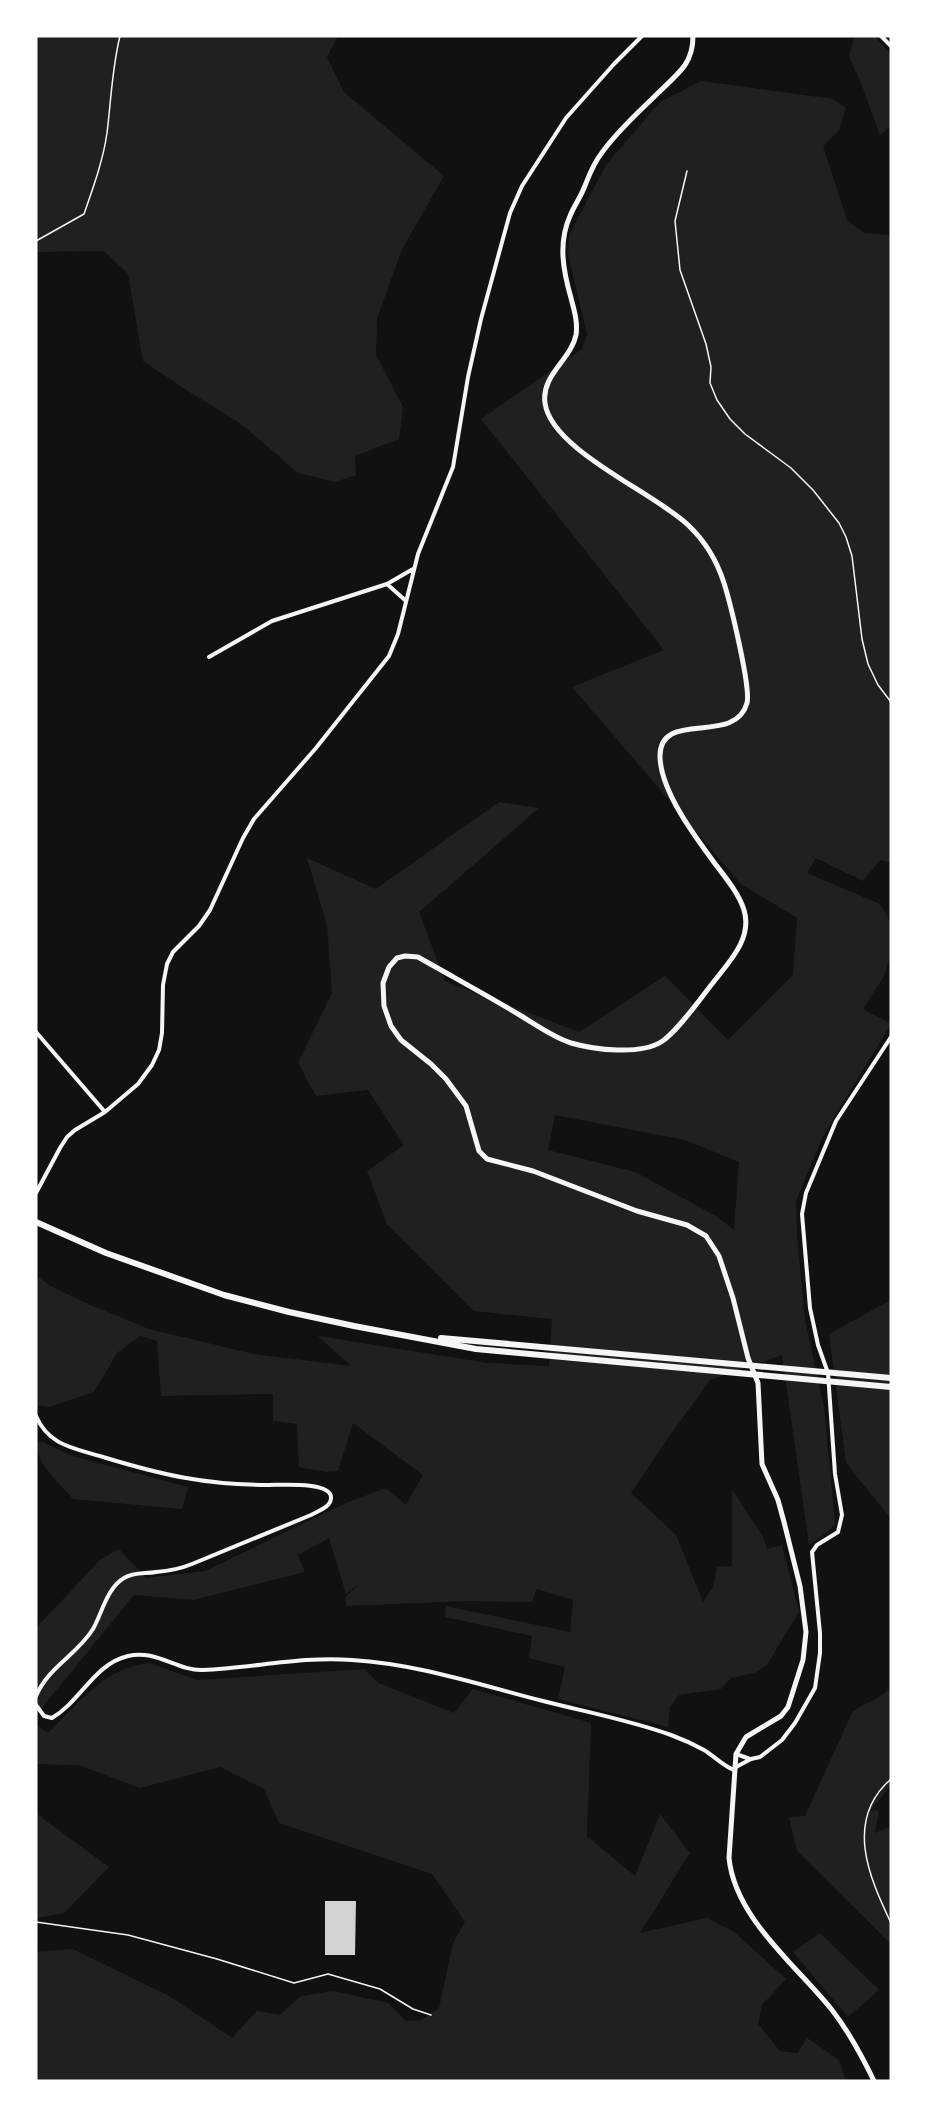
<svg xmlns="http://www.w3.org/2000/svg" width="927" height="2117" viewBox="0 0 927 2117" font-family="Helvetica,sans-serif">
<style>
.green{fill:#202020;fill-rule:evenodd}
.building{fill:#d3d3d3}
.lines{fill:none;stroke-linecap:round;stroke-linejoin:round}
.path{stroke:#f5f5f5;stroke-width:1.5}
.minor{stroke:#f5f5f5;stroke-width:4}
.tertiary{stroke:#f5f5f5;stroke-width:5}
.primary{stroke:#f5f5f5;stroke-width:6}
</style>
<rect width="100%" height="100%" fill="#111"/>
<path class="green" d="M36,36H338L327,57L344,92L444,176L402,249L377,319L376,355L403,407L399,439L355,456L356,475L335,482L298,473L240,423L191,393L143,361L128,274L104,251L36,252Z
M854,36H874L891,54V126L880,135L861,83L849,57Z
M701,81L833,99L846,108L839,130L823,146L847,220L864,233L891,235V863L880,860L863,881L816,858L807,873L880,904L891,923V954L884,976L863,1009L891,1024L823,1136L796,1201L797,1237L805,1320L824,1407L835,1524L829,1531L809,1545L782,1355L710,1380L663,1445L631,1493L676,1535L703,1602L713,1587L717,1567L732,1566V1489L763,1537L767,1549L782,1545L799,1612L767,1665L755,1673L731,1678L721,1689L679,1695L670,1707L668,1727L558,1699L565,1667L529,1658L532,1636L445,1617L446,1606L570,1632L573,1600L537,1589L532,1602L467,1601L346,1606V1596L362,1582L346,1594L329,1538L298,1555L305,1572L194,1600L134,1595L36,1715V1628L100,1560L119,1549L146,1578L205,1571L346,1503L386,1488L406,1505L423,1475L353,1423L338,1471L327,1472L299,1467L297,1424L273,1421V1394L161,1396L157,1341L140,1336L117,1353L94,1392L50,1407L38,1405L36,1400V1275L49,1285L88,1304L149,1329L254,1354L351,1366L318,1336L488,1363L549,1366L552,1319L474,1311L387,1224L367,1171L404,1145L368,1090L316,1096L298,1063L332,993L327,925L307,858L376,889L499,802L539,808L419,912L445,981L579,1032L665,976L728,1040L793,975L797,918L741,884L572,687L664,650L481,419L582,349L587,334L568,254L569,235L606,165L660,102ZM555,1115L685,1140L739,1162L734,1230L716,1216L635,1172L548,1150Z
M891,1300V1519L846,1463L829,1334Z
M43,1442L72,1456L188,1487L182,1509L73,1499C62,1486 33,1460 37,1443Z
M149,1663L197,1680L365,1669L378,1683L454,1713L473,1689L591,1723L587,1836L635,1876L660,1814L690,1853L640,1933L707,1918L734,1932L786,1979L762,2005L758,2024L780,2051L798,2053L807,2038L839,2060L846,2081H36V1952L73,1949L169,1996L232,2038L257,2011L280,2015L301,1996L333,1991L388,2003L406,2021L421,2020L439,2008L453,1943L465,1922L432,1874L279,1823L264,1789L220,1767L140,1788L79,1765L36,1764V1724L48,1733C77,1705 105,1667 149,1663Z
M891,1687V1785L870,1811L877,1810L879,1812L875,1833L890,1827L891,1829V1944L797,1851L789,1817L805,1816L853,1711L884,1694Z
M36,1801L38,1815L109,1867L64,1913L36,1918Z
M820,1933L879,1990L848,2017L793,1952Z"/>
<path class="building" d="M325,1901H356L355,1955H325Z"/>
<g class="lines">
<path class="path" d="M687,171L675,221L680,270L706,344L711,367L710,383L717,400L730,419L745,434L791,468L813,490L839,523L846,537L852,556L862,639L868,664L878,685L891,702
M36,241L84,214C93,188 103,161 107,133C111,101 112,68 120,36
M891,1779C844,1820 869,1877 891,1923
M36,1922L128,1935L217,1959L294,1983L328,1974L380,1989L413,2009L431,2015"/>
<path class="minor" d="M881,36L891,46
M387,584L406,601
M209,657L272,621L387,584L413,569
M36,1032L105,1112
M36,1193L60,1148L67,1137L75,1130L105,1112L138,1084L152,1065L159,1050L162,1033L163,985L167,964L173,952L199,926L210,910L243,838L254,819L316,748L389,656L398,634L418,554L453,467L468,377L481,319L510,213L522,186L566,118L614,64L642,36
M36,1416C49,1446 74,1448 103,1457C162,1475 206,1485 269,1485C280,1485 332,1481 331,1498C331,1507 318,1511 311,1515L192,1564C180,1569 169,1571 156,1572C145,1574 134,1572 124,1578C107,1588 102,1613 93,1629C77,1655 49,1666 36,1696
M36,1705L44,1716L52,1718C81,1701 94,1664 128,1656C156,1649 177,1671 203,1670C253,1668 302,1656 352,1660C418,1664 480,1685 543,1701C586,1712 629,1720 671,1735C682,1739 693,1744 704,1750C714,1756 723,1766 734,1770
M736,1754L750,1759
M736,1767L751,1759L760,1757L782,1740L795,1723L815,1688L820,1653V1633L812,1552L817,1545L838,1532L842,1515L835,1474L828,1373L818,1345L810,1308L802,1214L806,1193L836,1121L891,1037"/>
<path class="tertiary" d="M693,36C693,46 691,56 685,65C678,75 667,84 658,93C639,112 617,131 601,154C593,164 589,176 584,188C580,198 574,206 570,216C558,243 563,270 571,298C574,310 578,322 576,335C571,360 541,375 545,403C551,450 655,493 688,525C705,541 717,561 724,583C730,602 751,687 747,703C735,747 659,708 660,757C661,792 696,838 716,865C726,878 739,894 744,910C753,939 728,963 712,984C700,999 677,1032 661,1042C640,1055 595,1050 571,1043C552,1037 535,1024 518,1014C485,994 451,976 418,957L405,956L397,958L389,967L383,983L384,1006L391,1026L401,1040L431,1064L446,1079L466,1106L479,1151L487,1159L533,1171L637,1211L687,1225L706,1236L719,1256L733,1298L748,1358L758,1383L762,1464L778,1500L784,1522L800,1586L806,1632L803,1660L788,1707L781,1716L746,1737L736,1754L729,1858C735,1918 796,1965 832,2010C849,2032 862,2056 874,2081"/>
<path class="primary" d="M36,1222L106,1253L224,1295L289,1312L354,1326L476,1349L891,1387
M441,1338L891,1378"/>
</g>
<rect width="927" height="2117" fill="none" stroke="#ffffff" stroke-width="75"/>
</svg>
